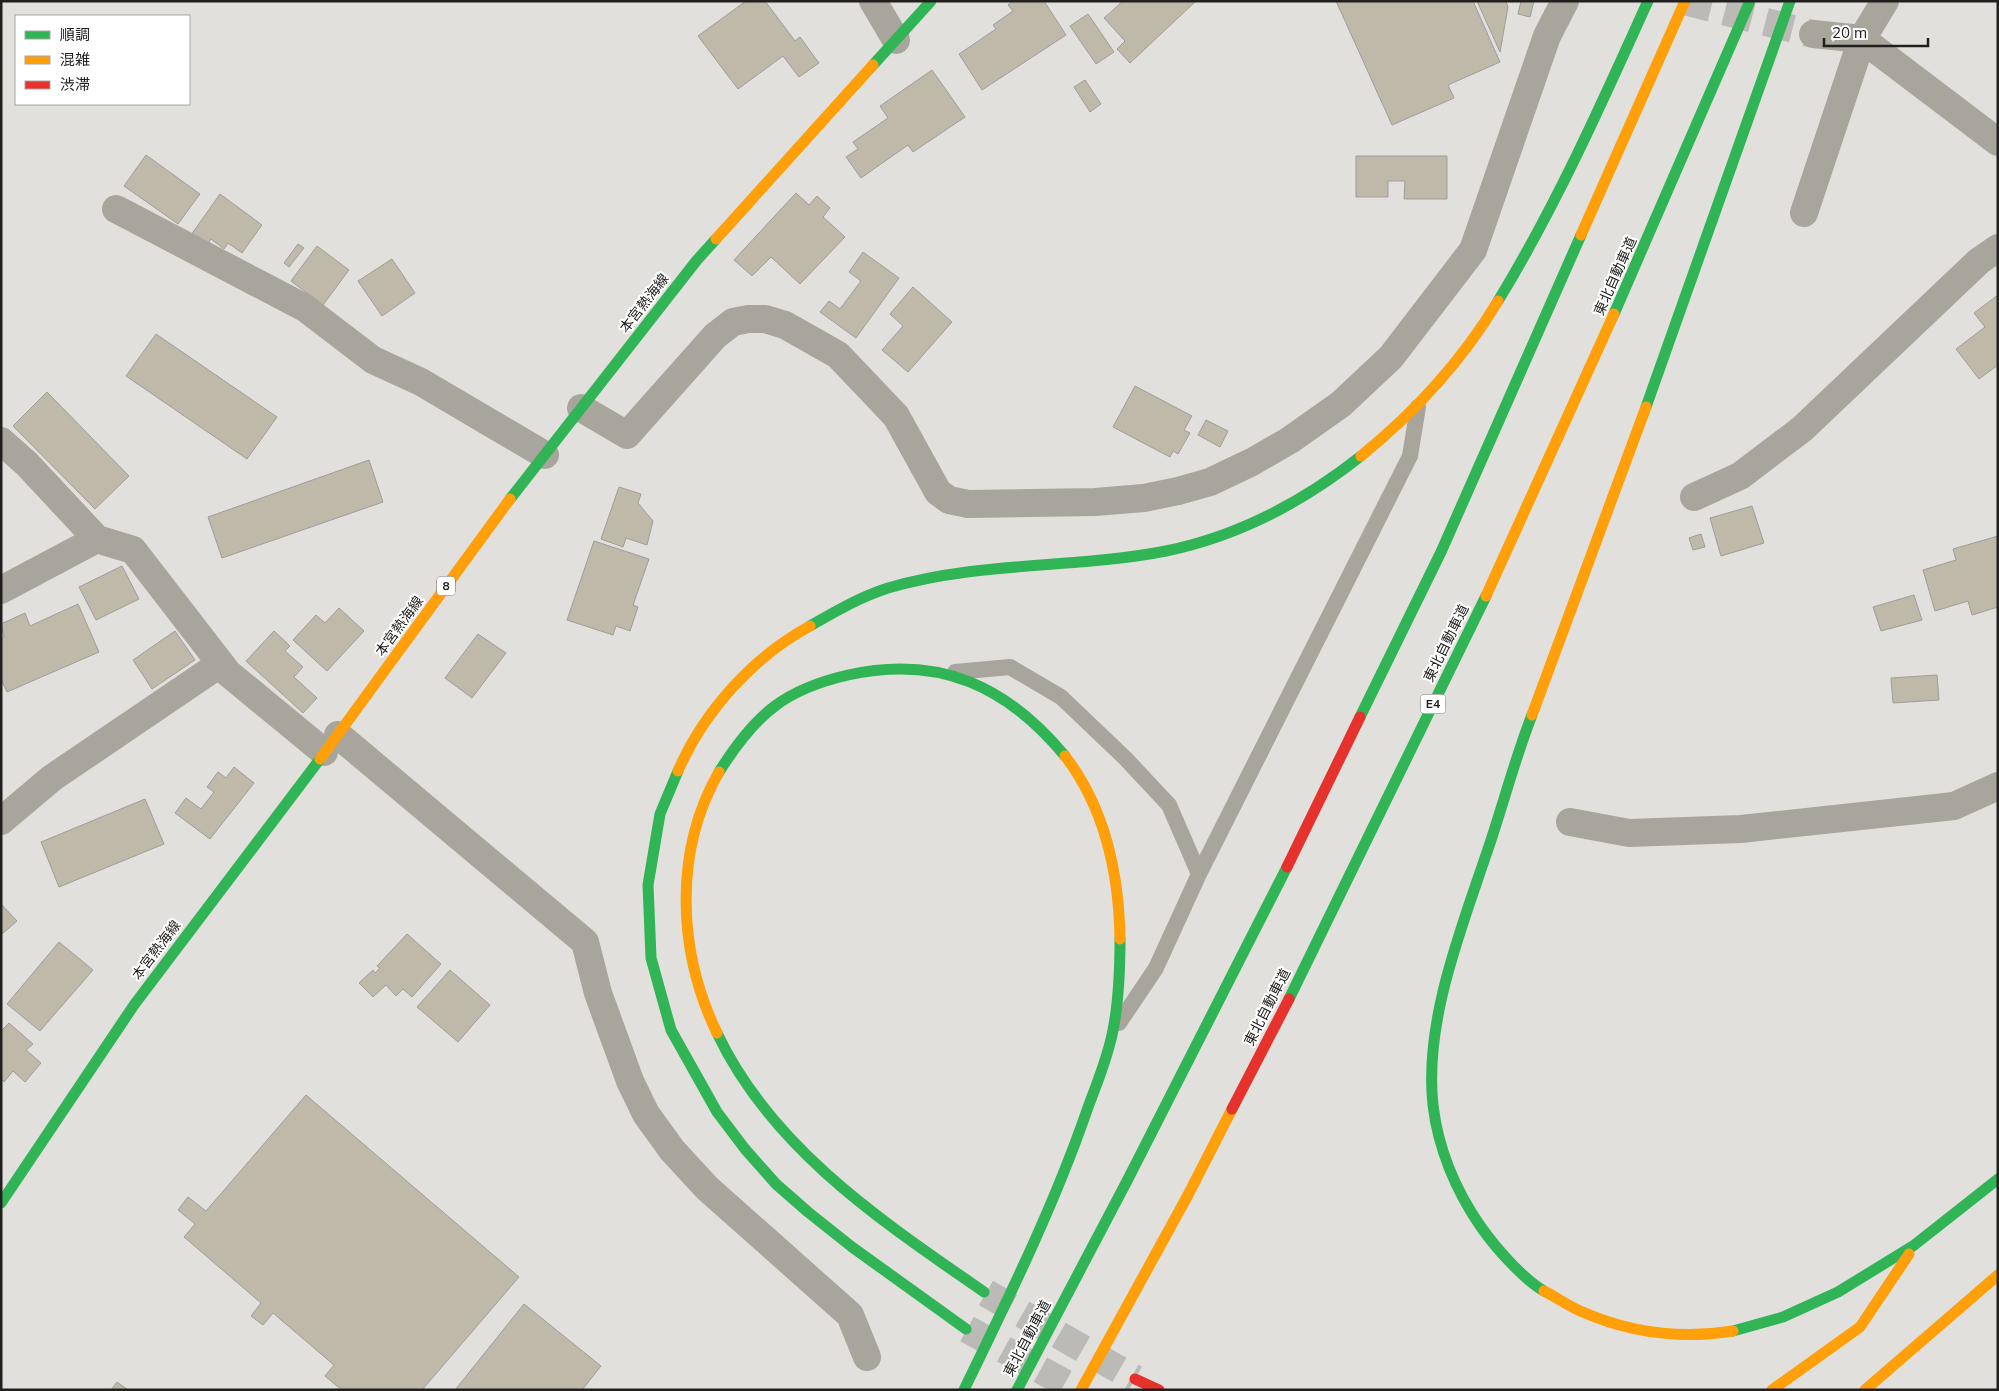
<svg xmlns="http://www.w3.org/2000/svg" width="1999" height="1391" viewBox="0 0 1999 1391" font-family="Mulish,'Noto Sans JP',sans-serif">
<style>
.building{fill:#bfb9a9;stroke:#9e9d9b}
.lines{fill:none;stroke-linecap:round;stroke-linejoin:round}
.street-tunnel{stroke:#bbbab7;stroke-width:28;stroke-dasharray:28 14;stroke-linecap:butt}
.highway-tunnel{stroke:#bbbab7;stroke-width:28;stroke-dasharray:28 14;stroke-linecap:butt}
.lane{stroke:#a8a59d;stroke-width:16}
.street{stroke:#a8a59d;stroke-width:28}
.fast{stroke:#30b455;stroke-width:11}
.slow{stroke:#ff9f0a;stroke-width:11}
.jam{stroke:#e5322d;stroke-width:11}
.labels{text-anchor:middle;stroke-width:4;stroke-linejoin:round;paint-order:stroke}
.shield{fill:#fff;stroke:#646362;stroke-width:1}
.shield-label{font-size:12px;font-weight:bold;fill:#21201e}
.street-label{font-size:14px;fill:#21201e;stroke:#fff}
</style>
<rect width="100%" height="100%" fill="#e2e0dd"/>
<path class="building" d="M746,1H765L795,41L800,37L819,63L799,77L783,56L738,89L698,36Z
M1013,1H1044L1066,35L982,90L959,54L996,29L993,25L1013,11L1008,5Z
M1123,1H1196L1130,63L1117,49L1125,41L1104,18Z
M1336,1H1473L1500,62L1448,85L1454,98L1392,125Z
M1477,1H1506L1508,7L1500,52Z
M1521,1H1534L1530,17L1518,14Z
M1088,14L1114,52L1096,64L1070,26Z
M932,70L965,117L913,152L908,145L861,178L846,157L858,149L853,142L888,118L880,106Z
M1085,80L1101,104L1090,112L1074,87Z
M146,155L200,194L178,224L124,186Z
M1356,156H1447V199H1404L1405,181H1388V197H1356Z
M796,193L809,205L817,196L830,208L823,217L845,237L800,284L771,257L752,276L734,260Z
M220,194L262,225L242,253L228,243L224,249L211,239L206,246L191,235Z
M298,244L304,248L289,267L284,263Z
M317,246L349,270L323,305L291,281Z
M863,252L899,278L856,338L820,312L829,301L840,309L861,281L849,272Z
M392,259L415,293L382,316L358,281Z
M913,287L952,322L908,372L882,350L903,326L890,314Z
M1998,295V365L1979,379L1956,349L1985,327L1974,313Z
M156,334L277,417L247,459L126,376Z
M1135,386L1192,416L1184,430L1190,433L1178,454L1173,451L1170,457L1113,427Z
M47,392L129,476L95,509L13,426Z
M1206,420L1228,431L1220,447L1198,435Z
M369,460L383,502L222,558L208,517Z
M619,487L641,494L638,503L653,521L647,545L626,538L623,547L601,539Z
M1752,506L1764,543L1721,556L1710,518Z
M1701,534L1705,547L1693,550L1689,538Z
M1998,536V607L1972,615L1968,601L1935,611L1923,570L1956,560L1953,549Z
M594,541L649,559L633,605L638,607L630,631L616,626L613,635L567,620Z
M122,566L139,599L96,620L79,587Z
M1914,595L1922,620L1881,631L1873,607Z
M78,604L99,652L7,692L1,679V638L4,637L1,624L25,613L30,626Z
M339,608L364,631L327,671L293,640L316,615L325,623Z
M175,631L195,660L152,689L133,660Z
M274,631L290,646L285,651L303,667L294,677L317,698L303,713L246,661Z
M478,634L506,653L472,698L445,678Z
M1937,675L1939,700L1893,703L1891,678Z
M234,767L254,783L210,839L175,813L186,798L201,809L214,792L207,787L218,772L226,778Z
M145,799L164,844L59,887L41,842Z
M1,904L17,921L1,935Z
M407,934L441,964L412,997L403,989L396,996L386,985L373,997L359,983L373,970L375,973L380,968L377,966Z
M59,942L93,970L40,1031L7,1004Z
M450,970L490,1005L458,1042L417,1007Z
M9,1023L33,1044L26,1050L41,1063L25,1082L13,1071L4,1082L1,1079V1031Z
M306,1095L519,1277L422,1390H342L325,1376L334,1365L273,1313L263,1325L251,1316L261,1303L184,1237L195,1224L178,1210L188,1197L206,1211Z
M524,1304L601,1366L582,1390H455Z
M117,1382L128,1390H111Z"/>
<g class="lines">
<path class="street-tunnel" d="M1684,1L1813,34"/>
<path class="highway-tunnel" d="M986,1293L1135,1379
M967,1329L1077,1390"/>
<path class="lane" d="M955,672L1010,667L1061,697L1125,758L1169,805L1199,874
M1119,1023L1156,968L1199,874L1410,456L1418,407"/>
<path class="street" d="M873,1L896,40
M1813,34L1862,39L1998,142
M116,209L305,308L373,360L421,382L545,455
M1804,213L1862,39L1885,1
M581,408L627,435L715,336L733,322L748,319H765L785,325L838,355L896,416L938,492L949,500L968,504L1095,502L1144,498L1178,491L1210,482L1252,462L1290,440L1341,404L1391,357L1473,250L1547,36L1565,1
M1,441L27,464L97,539L133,550L228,673L324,752
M1694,497L1740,476L1802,429L1979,261L1998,248
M1,590L97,539
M338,735L585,942L598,993L630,1081L646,1114L672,1150L707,1188L850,1315L867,1357
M1,821L52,778L220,664
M1570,822L1629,833L1741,829L1954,806L1998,786"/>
<path class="fast" d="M873,65L931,1
M1498,301C1556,206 1602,103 1648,1
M1614,314L1750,1
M1646,407L1790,1
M510,499L697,260L716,239
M810,626C836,611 860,597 888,588C979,561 1074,569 1166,551C1239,536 1303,502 1361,456
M1532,715C1514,761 1502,809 1486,855C1460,932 1424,1023 1433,1105C1438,1148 1456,1191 1481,1227C1495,1247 1523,1279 1544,1291
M1360,717L1441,552L1581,235
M678,771L660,814L648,885L651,958L671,1030L717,1112L745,1149L776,1184L808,1212L852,1247L966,1329
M719,772C734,748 752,723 775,706C796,690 822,681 848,675C940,655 1007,686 1065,756
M1289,999L1486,596
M717,1033C772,1149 882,1221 984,1292
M1,1203L134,1005L320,759
M1733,1331L1783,1317L1838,1292L1913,1246L1998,1179
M964,1390C1008,1299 1053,1208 1086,1113C1096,1085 1108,1058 1113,1030C1119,1000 1120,969 1120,939
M1017,1390L1127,1181L1287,867"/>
<path class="slow" d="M1581,235L1685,1
M716,239L873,65
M1361,456C1415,412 1462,361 1498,301
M1486,596L1614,314
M1532,715L1646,407
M1065,756C1105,808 1119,875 1120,939
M320,759L510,499
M678,771C704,711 753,657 810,626
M717,1033C678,952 673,852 719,772
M1544,1291C1558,1298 1571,1308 1585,1313C1632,1333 1683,1339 1733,1331
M1081,1390L1188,1195L1232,1109
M1772,1390L1860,1327L1909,1254
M1865,1390L1998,1275"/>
<path class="jam" d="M1287,867L1360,717
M1232,1109L1289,999
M1135,1379L1159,1390"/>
</g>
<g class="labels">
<g class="shield">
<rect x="437" y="576.5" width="18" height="19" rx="4"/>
<rect x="1420.5" y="694.5" width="25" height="19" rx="4"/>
</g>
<g class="shield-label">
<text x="446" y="590">8</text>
<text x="1433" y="708">E4</text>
</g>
<g class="street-label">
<text transform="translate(1615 276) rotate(-66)" y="5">東北自動車道</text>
<text transform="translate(644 303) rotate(-52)" y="5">本宮熱海線</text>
<text transform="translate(399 626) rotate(-54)" y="5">本宮熱海線</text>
<text transform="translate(1446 643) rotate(-64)" y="5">東北自動車道</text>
<text transform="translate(156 950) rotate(-53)" y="5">本宮熱海線</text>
<text transform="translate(1267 1007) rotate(-63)" y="5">東北自動車道</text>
<text transform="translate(1027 1338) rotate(-62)" y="5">東北自動車道</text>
</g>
</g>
<rect width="1999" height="1391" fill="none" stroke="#21201e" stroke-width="5"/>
<rect x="15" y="15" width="175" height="90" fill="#ffffff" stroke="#a6a6a5"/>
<rect x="25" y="31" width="25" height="8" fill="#30b455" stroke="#a6a6a5"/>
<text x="60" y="40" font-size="15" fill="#21201e">順調</text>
<rect x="25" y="56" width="25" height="8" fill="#ff9f0a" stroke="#a6a6a5"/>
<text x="60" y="65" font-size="15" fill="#21201e">混雑</text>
<rect x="25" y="81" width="25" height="8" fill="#e5322d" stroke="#a6a6a5"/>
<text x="60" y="90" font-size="15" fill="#21201e">渋滞</text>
<path d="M1824 38v8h104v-8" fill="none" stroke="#21201e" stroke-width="2.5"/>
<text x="1832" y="38" font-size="15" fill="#21201e" stroke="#ffffff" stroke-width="4" paint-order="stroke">20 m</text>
</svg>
